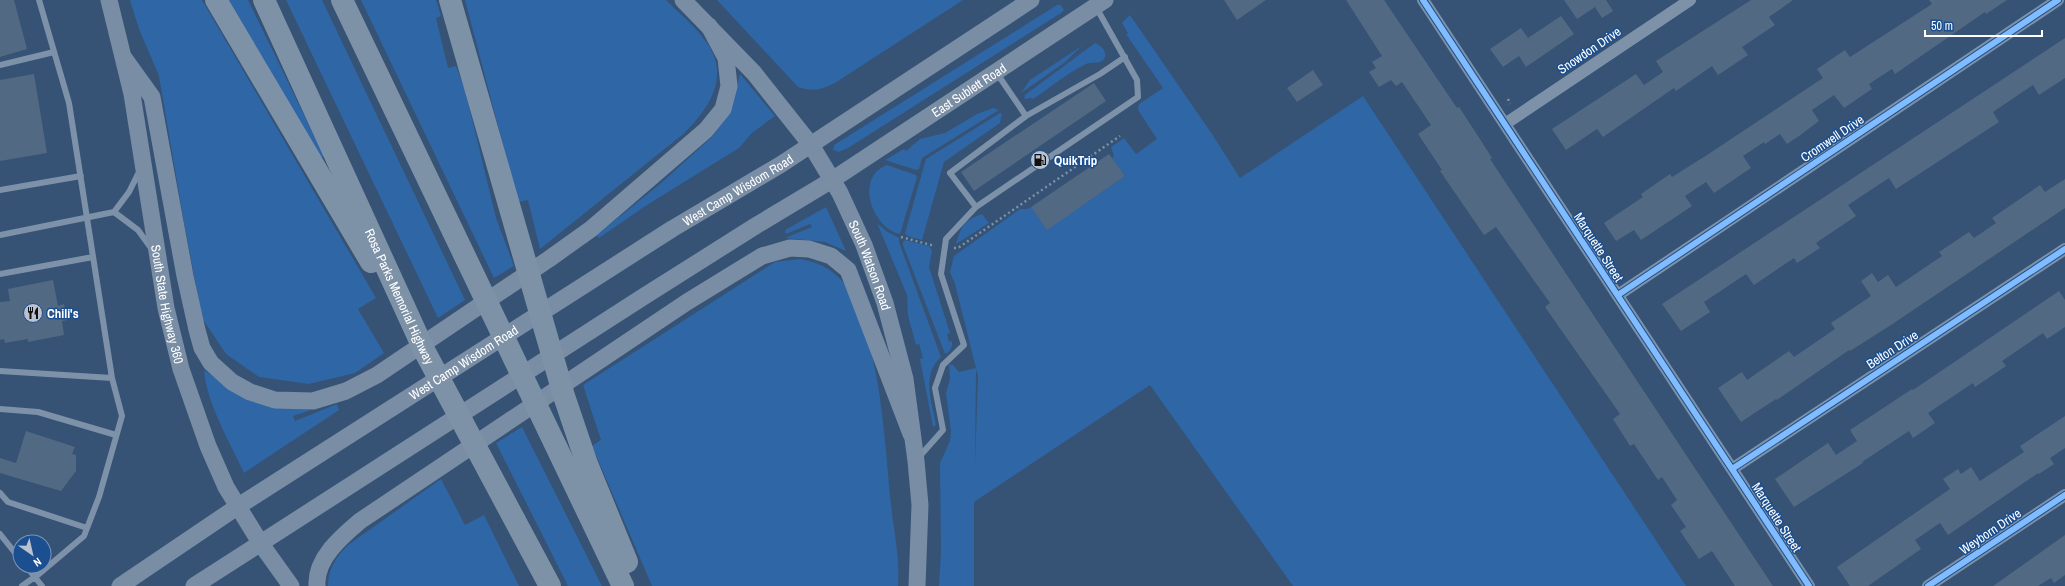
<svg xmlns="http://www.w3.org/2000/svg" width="2065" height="586" viewBox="0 0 2065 586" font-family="'Archivo Narrow',sans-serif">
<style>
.green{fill:#2f66a5;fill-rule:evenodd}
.building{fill:#526984}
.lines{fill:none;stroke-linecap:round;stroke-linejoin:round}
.path{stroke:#7d92a8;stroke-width:2.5;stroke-dasharray:2 3;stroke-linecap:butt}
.service{stroke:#7d92a8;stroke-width:6}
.minor{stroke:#7d92a8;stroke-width:12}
.secondary{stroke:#798da4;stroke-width:17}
.motorway{stroke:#7e92a7;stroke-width:22}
.cycleway-casing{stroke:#1b4f8f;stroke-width:8}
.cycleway{stroke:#80bcff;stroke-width:6}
.labels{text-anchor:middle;stroke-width:3;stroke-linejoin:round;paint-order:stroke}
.street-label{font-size:13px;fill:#fff;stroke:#1b4f8f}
.poi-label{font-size:13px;font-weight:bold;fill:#fff;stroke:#1b4f8f;text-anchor:start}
</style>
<rect width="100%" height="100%" fill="#365274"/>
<path class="green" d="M130,0H202L376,298L358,309L384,353L355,373L309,384L259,377L226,354L202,318L184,222L159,76L139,29Z
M228,0H248L324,156L318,159Z
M286,0H322L465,300L438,318Z
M361,0H436L441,16L436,18L448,68L456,66L465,90L496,218L514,266L494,278Z
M465,0H666C680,14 696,27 707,43C731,77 708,111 682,135L540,249L528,200L518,202Z
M717,0H963L835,83C820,90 814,92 798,87Z
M1057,5H1061L1064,10L1061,13L848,148L839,152L833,150L834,145Z
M1130,15L1212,134L1240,178L1363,96L1686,586H1293L1150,385L974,502V586H939L941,551L940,463L950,441L951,431L946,393L950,379L949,364L953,365L959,372L976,368L955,284L950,272L954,256L1020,209H1027L1031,207L1047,229L1125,176L1112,158L1114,156L1111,147L1124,138L1136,154L1157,139L1138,110L1139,104L1163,88L1126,34L1128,33L1122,23ZM977,371L978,377L975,464L976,371Z
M1095,43C1100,45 1107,51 1105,57C1101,66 1092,61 1086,64C1067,73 1050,88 1033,99L1031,98L1024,99L1025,95Z
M1083,45L1064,63L1021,93L1030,80Z
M740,74L775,116L752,133L739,148L647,205L599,238L597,235L660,184L712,137L729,114Z
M993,108L999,110L922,158L919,169L916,170L885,160L904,149L906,151L920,139L945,133L977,114Z
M1000,113L1002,114L1000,123L944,162L922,240L907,236L905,233L926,159Z
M887,165L916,175L917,177L900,234C872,228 854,177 887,165Z
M826,207L846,251L825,242L785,238L812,227L810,224L786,234L785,230Z
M982,214L989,223L956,244C961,226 964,221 982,214Z
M877,223L886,231L899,238V242L941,357C921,375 932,402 936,425L933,427L920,359L923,358L919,344L916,345L908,316L907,295Z
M905,240L929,246L932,251L929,267L950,333L947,334L949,342L952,341C953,347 950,352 945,354L903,245V242Z
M800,259C822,262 838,273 851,292C856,299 858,309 861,317C882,377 885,442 891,505C894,532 900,558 898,586H652L592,446L601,440L583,385L775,262Z
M204,370L244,398L311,410L293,416L295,421L337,404L339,410L244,473C230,443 206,402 204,370Z
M522,427L602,586H568L496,443Z
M441,479L465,525L484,515L519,586H328C328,569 336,557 348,545Z"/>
<path class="building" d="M0,0H14L27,49L0,57Z
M1224,0H1266L1237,20Z
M1346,0H1384L1457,108L1459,107L1478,136L1492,158L1490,159L1773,586H1735L1712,551L1699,559L1680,531L1686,527L1671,505L1677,500L1662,477L1658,480L1634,444L1630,446L1613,419L1620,414L1545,307L1550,303L1496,227L1484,235L1440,171L1442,170L1418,134L1431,125L1402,82L1396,86L1391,80L1379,87L1369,72L1376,68L1372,62L1382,56Z
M1564,0H1606L1613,11L1602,18L1595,7L1577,19Z
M1751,0H1793L1769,17L1775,25L1742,47L1748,55L1718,75L1712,66L1676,91L1674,88L1603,137L1597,129L1566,150L1552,129L1636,74L1644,85L1663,72L1656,61Z
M1929,0H2007L1986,14L1985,12L1895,74L1892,69L1869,84L1872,89L1844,108L1834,95L1812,110L1819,121L1799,136L1787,144L1780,134L1765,144L1764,142L1743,156L1751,168L1714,193L1706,182L1685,196L1692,206L1641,240L1634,230L1616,241L1604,223L1643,197L1641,194L1670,174L1672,177L1707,155L1823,78L1817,69L1845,50L1850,57L1932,4Z
M1561,16L1574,34L1526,67L1519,56L1503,67L1490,49L1521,28L1528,38Z
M2065,38V78L2039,95L2033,85L1993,112L1999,122L1896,189L1889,178L1848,205L1856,216L1816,243L1820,248L1797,263L1794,258L1754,285L1746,274L1704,302L1710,312L1681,331L1662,304Z
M1313,70L1323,85L1297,102L1287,88Z
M34,74L47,153L0,161V80Z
M1094,83L1106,101L974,191L961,172Z
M1109,154L1125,176L1047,230L1031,207Z
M2065,179V208L1891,325L1850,351L1849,350L1777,400L1776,399L1741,422L1718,388L1742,372L1747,380L1789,351L1794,357L1835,329L1831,323L1871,296L1861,281L1872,273L1878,282L1888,275L1896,287L1942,256L1939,252L1969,232L1974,238L1996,223L1992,218L2040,185L2045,192Z
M53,280L58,306L64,304L67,320L62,321L64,335L28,342V339L5,343L4,339L0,340V302L10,301L8,289Z
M2059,291L2065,300V327L2047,339L2043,333L2002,361L2006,366L1975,387L1973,383L1928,413L1935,423L1913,438L1909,431L1862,462L1863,463L1794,507L1775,479L1828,443L1836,455L1857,441L1850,430L1912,389L1913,390Z
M2065,416V448L2050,458L2054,464L2039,474L2038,473L1948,535L1940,523L1915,540L1921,549L1868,586H1850L1837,567L1950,489L1943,479L1958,469L1961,474L1971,467L1980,481L2024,452L2020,446Z
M26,431L75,447L72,454L76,455V471L61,491L0,473V458L16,463Z
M2065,535V575L2054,583L2051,578L2038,586H1993Z"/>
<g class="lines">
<path class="path" d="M1508,99L1510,104
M901,237L935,246
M954,248H958L1120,136"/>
<path class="service" d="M0,65L54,52
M1026,116L1100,74L1125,57
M0,190L81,176
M976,207L950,173L1026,116L996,72
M114,212L138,230L151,248
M0,235L114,212L129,192L140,170
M0,274L93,257
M0,371L112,378
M0,409L38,412L116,435
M919,457L943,430L935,388L943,365L964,345L941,274L946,239L976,207L1138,97L1137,80L1096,7
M0,493L8,502L87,528
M0,534L20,559
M26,566L42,586
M22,586L39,574L84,536L99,497L122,416L112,378L69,103L39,0"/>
<path class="minor" d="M1423,0L1809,586
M1505,124L1690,0
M1618,295L2058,0
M1732,469L2065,249
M1928,586L2065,495"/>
<g class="secondary">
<path id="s1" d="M109,0L132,94L166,308L181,369L208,446L226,487L261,544L291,586"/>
<path id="s2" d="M683,0L754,73L811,145L840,193L864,245L885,303L905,379L916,461L920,505L917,586"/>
<path d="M124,58L152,97L185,276L197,330L202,348L211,363L232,382L250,392L275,400L313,401L346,391L377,375L549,259L591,229L706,130L723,109L729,86L726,58L709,26"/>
<path id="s3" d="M120,586L237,507L672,229L780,165L1031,0"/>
<path id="s4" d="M194,586L643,297L757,225L832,180L1105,0"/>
<path d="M317,586C315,559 341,537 360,521L687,302L762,256L790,248L809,249L831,256L848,270L911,434"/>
</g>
<g class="motorway">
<path d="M216,0L371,262"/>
<path id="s5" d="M264,0L425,352L550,586"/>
<path d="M342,0L623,586"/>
<path d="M450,0L564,396L587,464L627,562"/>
</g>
<g class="cycleway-casing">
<path id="cycleway" d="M1423,0L1809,586
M1618,295L2058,0
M1732,469L2065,249
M1928,586L2065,495"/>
</g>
<use href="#cycleway" class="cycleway"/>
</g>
<defs>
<g id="fuel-disc" transform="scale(1)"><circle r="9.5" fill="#b9c2ce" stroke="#1b4f8f"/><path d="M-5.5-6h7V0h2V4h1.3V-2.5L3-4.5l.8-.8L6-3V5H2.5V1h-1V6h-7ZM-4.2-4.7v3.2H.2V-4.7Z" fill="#111"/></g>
<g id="restaurant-disc" transform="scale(1)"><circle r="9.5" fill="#b9c2ce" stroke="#1b4f8f"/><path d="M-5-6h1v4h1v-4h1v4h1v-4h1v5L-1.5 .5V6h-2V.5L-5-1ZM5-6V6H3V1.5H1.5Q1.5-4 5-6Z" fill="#111"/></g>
</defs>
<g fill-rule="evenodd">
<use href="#fuel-disc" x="1040" y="160"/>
<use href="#restaurant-disc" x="33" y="313"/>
</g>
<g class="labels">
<g class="street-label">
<text transform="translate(1589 50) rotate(-34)" y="5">Snowdon Drive</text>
<text dy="5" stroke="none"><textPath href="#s4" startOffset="920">East Sublett Road</textPath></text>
<text transform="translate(1832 138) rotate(-34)" y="5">Cromwell Drive</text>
<text dy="5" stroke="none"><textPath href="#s3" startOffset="734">West Camp Wisdom Road</textPath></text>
<text transform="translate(1599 247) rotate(57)" y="5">Marquette Street</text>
<text dy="5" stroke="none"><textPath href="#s2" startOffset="328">South Watson Road</textPath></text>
<text dy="5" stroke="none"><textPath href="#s5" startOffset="326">Rosa Parks Memorial Highway</textPath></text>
<text dy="5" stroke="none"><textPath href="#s1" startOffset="310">South State Highway 360</textPath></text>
<text transform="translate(1892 349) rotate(-33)" y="5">Belton Drive</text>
<text dy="5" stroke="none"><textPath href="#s3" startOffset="410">West Camp Wisdom Road</textPath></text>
<text transform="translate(1777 517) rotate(57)" y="5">Marquette Street</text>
<text transform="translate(1990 531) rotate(-34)" y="5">Weyborn Drive</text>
</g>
<g class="poi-label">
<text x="1054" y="165">QuikTrip</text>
<text x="47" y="318">Chili's</text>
</g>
</g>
<g transform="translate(32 554) rotate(146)"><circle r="19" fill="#1b4f8f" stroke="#7695bc"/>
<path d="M0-3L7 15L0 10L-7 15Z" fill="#b9c2ce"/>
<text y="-6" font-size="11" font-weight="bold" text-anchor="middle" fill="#ffffff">N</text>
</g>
<path d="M1925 30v6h117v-6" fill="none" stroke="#ffffff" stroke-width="2"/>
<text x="1931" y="30" font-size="12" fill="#ffffff" stroke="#1b4f8f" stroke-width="3" paint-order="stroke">50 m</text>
</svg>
